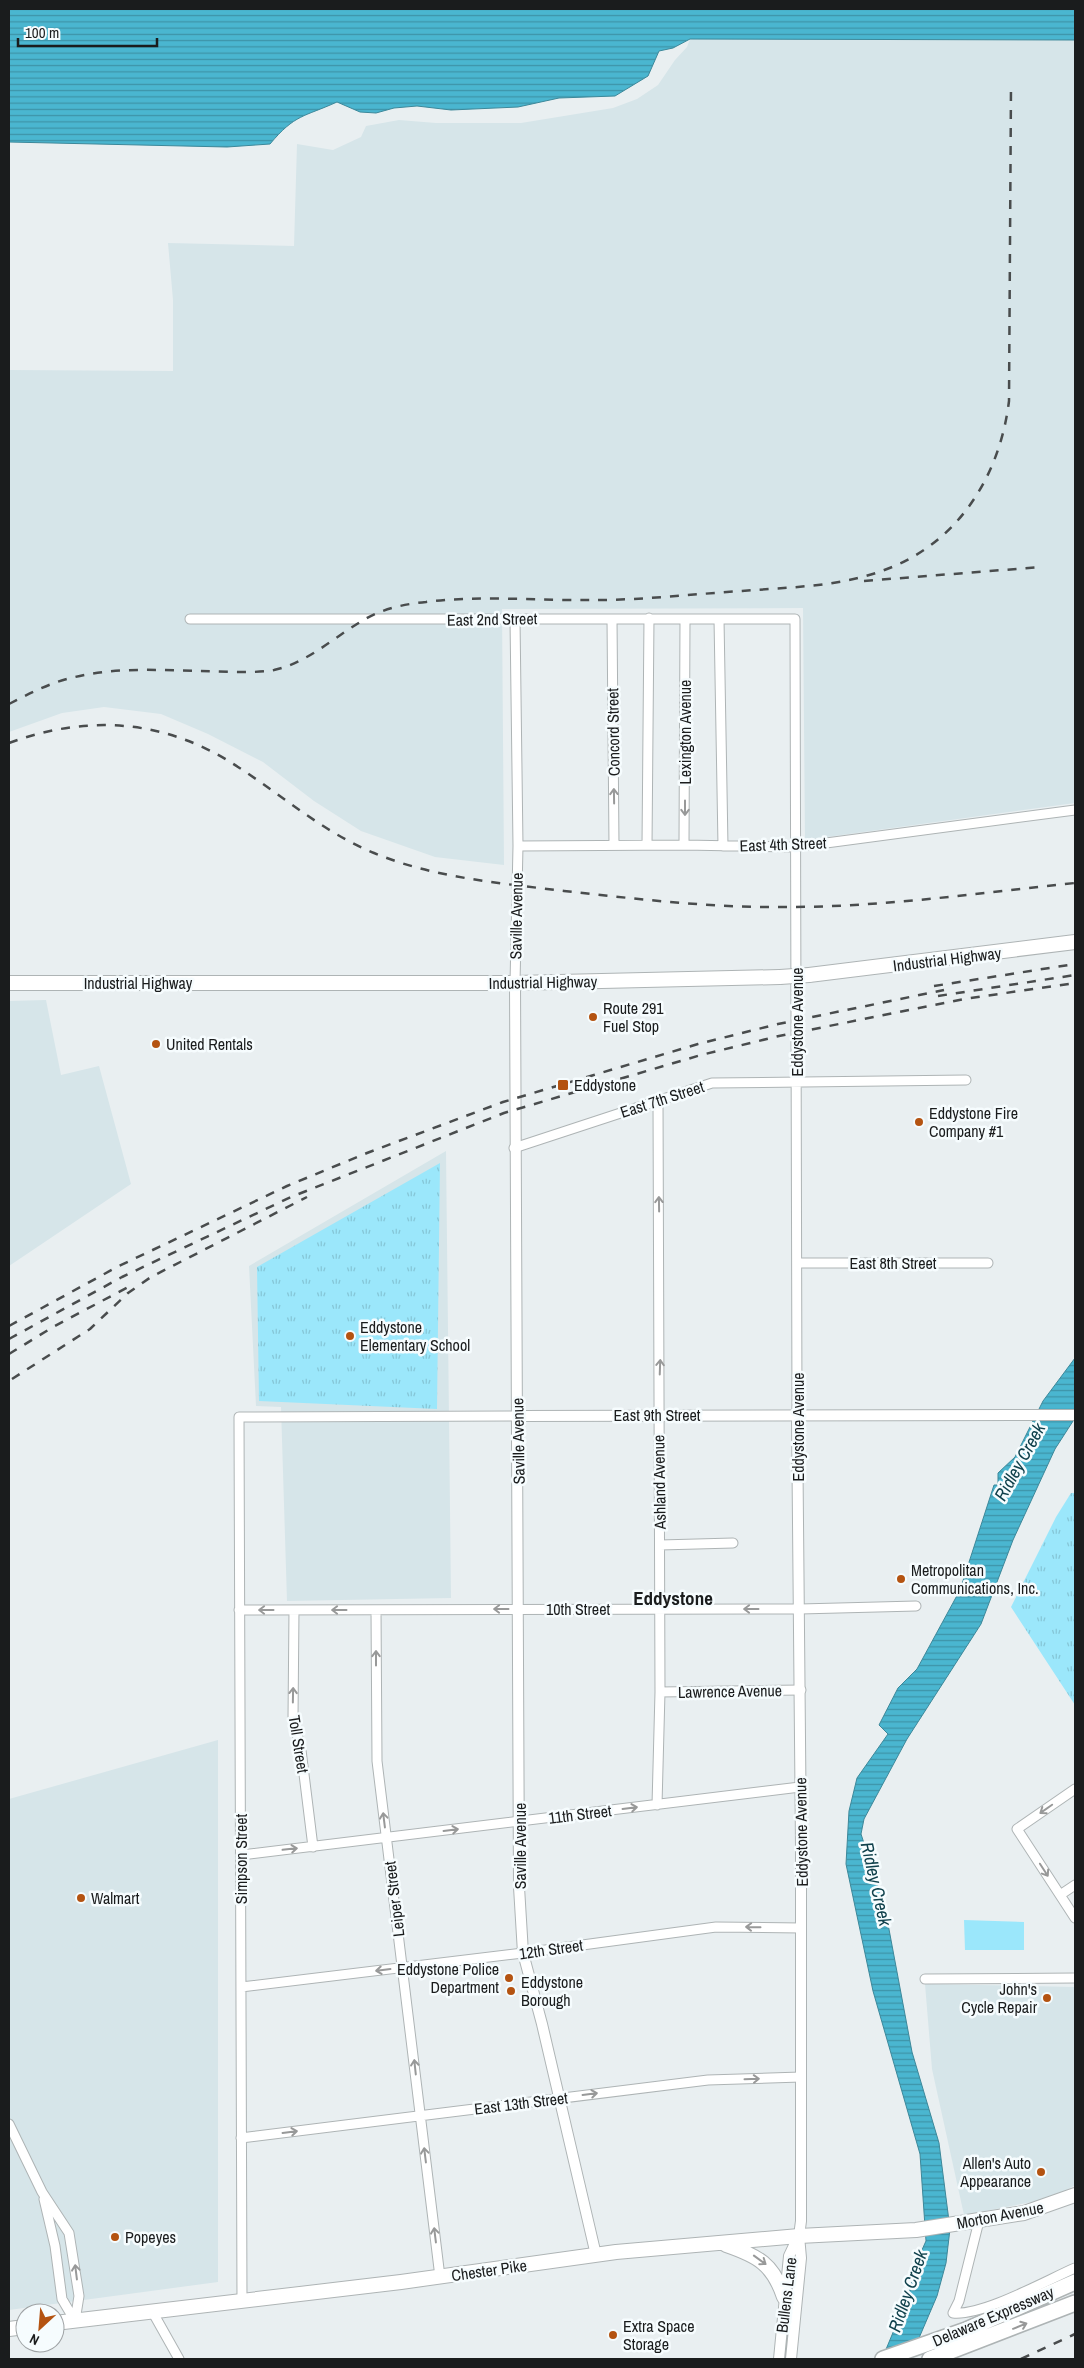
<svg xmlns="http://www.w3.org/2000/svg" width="1084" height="2368" viewBox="0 0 1084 2368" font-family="'Archivo Narrow',sans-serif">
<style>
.built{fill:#d6e5e9}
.park{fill:url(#park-tufts)}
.pitch{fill:#9be7fb}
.water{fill:url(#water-rules);stroke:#3c889a}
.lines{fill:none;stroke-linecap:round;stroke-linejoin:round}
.minor-casing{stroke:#aeb4b5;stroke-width:11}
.tertiary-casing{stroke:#aeb4b5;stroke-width:12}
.primary-casing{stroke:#aeb4b5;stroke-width:16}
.motorway-casing{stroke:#aeb4b5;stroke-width:18}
.minor{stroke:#fff;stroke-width:9}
.tertiary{stroke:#fff;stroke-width:10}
.primary{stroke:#fff;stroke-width:14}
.motorway{stroke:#fff;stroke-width:15}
.rail{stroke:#494c4d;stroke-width:2.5;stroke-dasharray:9 9;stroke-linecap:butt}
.primary-bridge-casing{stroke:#aeb4b5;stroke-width:16;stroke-linecap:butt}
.primary-bridge{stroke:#fff;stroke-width:14}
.oneway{stroke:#989999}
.poi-dot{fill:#b45311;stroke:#f6fcfe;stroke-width:2}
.labels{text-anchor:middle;stroke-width:5;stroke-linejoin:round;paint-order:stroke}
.street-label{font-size:16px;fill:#1a1c1d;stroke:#f6fcfe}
.poi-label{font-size:16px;fill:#1a1c1d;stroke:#f6fcfe;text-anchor:start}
.water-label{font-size:18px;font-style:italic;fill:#10414c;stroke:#f6fcfe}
.quarter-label{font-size:19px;font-weight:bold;fill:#1a1c1d;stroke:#f6fcfe}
</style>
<defs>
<pattern id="park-tufts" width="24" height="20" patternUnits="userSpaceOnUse" patternTransform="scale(1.25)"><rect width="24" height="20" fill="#9be7fb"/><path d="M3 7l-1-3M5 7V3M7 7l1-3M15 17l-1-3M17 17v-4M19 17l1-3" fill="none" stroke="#85c6d7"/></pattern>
<pattern id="water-rules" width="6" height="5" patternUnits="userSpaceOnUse" patternTransform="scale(1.25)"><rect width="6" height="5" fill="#4ab6d0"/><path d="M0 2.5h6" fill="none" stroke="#3d93a8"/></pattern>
</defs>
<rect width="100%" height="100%" fill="#e9eff1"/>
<path class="built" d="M690,39L1075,40V803L805,840L803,608L502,609L504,865L435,857L361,831L314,801L263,762L208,734L161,714L104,707L62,713L9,732V370L173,371V300L168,243L294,246L297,144L333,150L361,137L366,126L399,120L436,123H521L613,108L637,99L658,85L675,60L687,47Z
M46,1000L61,1075L99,1066L131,1184L9,1266V1001Z
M446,1151L451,1598L287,1601L281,1407L256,1406L249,1266Z
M218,1740V2282L9,2310V1799Z
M925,1984L1075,1987V2185L1053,2198L964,2215L932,2069Z"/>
<path class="park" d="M440,1163L437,1409L259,1401L257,1267Z
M1071,1493H1075V1705L1011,1607L1056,1517Z"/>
<path class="pitch" d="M964,1920L1024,1922V1950H965Z"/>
<path class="water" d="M9,9H1075V40L690,39L673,48L659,51L648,76L615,96L559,98L518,107L451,110L417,106L394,108L376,113L360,112L337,102C304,117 295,114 270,144L227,147L9,142Z
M1075,1358V1418L1055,1449L1013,1540L981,1624L907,1739L864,1819L861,1834L885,1908L912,2052L939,2143L950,2229L946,2263L937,2296L910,2359H882L909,2294L916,2263L926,2241L920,2154L873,1991L846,1864L849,1811L857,1778L888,1734L879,1725L898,1688L917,1669L960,1590L994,1485H998V1473L1015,1457L1043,1401Z"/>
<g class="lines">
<g class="minor-casing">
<path id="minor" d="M190,619H795L797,1414
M612,619L614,845
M719,619L723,846
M647,845L649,618
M684,845L685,619
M518,846L684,845L796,847L1075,810
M515,983L518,846L515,619
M514,1148L712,1083L966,1080
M798,1263H988
M660,1545L733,1543
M239,1610L800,1609L916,1606
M294,1610L293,1718L301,1750L313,1847
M376,1610L377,1761L440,2277
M660,1692L801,1690
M1075,1789L1017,1829L1075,1918
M657,1805L660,1692L658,1100
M241,1855L800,1787
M1060,1895L1075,1885
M925,1979L1075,1978
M241,1987L523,1953L716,1927L801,1928
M9,2124L42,2192L69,2233L79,2296L75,2321
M241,2138L708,2080L801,2077
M44,2199L55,2246L62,2299L75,2321
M979,2221L959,2301L953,2313C983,2316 1045,2281 1075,2268
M242,2301L239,1417L519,1416
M152,2311L179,2359"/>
</g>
<g class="tertiary-casing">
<path id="tertiary" d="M515,983L519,1887L523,1953L542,2024L596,2255
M519,1416L1075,1415
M779,2359L789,2256L798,2237
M791,2359L801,2258L799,2236L801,2221V1847L797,1414"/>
</g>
<g class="primary-casing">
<path id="primary" d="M809,975L1075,942
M9,983H515L780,977
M726,2245C758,2256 773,2264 784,2297
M55,2323L401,2282L616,2252L799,2236L916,2230L1024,2213L1075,2195
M9,2329L25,2327"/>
</g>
<g class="motorway-casing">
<path id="motorway" d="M883,2359L966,2330L1075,2282
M930,2359L1075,2303"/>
</g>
<use href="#minor" class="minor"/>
<use href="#tertiary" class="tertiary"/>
<use href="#primary" class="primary"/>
<use href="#motorway" class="motorway"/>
<path class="rail" d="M864,581L1041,567
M9,704C29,694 49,683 71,678C113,667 157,670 200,671C224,671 250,674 274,670C307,663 333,638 362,621C381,609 404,604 426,602C479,595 542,601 596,600C644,600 693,594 742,591C790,587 841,587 887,569C959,542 1000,475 1009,401L1011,85
M9,743C88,714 166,719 238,767C283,796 323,832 374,853C434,878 500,883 564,891C638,899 712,908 787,907C883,907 979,893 1075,883
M934,986L1075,964
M938,996L1075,975
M9,1326L117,1267L287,1186L367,1153L503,1102L698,1044L778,1024L944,990
M9,1339L122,1277L291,1197L504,1113L701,1055L779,1036L964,999L1075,983
M9,1354L53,1327L130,1286
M12,1379L90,1329L128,1293L151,1277L307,1197
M1021,2359L1075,2334"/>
<g class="primary-bridge-casing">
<path id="primary-bridge" d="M780,977L809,975"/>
</g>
<use href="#primary-bridge" class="primary-bridge"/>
</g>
<defs><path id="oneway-shaft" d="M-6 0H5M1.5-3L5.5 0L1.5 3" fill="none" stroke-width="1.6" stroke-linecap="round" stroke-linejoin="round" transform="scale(1.25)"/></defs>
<g class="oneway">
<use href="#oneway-shaft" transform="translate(614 796) rotate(-91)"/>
<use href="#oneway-shaft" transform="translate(685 808) rotate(90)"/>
<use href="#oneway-shaft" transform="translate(659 1204) rotate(-91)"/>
<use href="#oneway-shaft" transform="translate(660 1367) rotate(-88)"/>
<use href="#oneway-shaft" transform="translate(501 1609) rotate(180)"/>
<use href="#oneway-shaft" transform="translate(751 1609) rotate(-180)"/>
<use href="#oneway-shaft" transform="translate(266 1610) rotate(180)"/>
<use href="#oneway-shaft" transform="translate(339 1610) rotate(-180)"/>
<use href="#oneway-shaft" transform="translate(376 1658) rotate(-90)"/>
<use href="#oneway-shaft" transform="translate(293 1695) rotate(-89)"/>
<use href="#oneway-shaft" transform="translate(630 1808) rotate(-7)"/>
<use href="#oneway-shaft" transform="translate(1046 1809) rotate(145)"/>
<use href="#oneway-shaft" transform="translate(384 1820) rotate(-97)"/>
<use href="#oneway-shaft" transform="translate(451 1830) rotate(-7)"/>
<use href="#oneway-shaft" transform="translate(290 1849) rotate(-6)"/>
<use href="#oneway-shaft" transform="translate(1044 1870) rotate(57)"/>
<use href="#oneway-shaft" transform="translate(753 1927) rotate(-179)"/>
<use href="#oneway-shaft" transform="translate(383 1970) rotate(173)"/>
<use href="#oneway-shaft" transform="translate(415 2067) rotate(-96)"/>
<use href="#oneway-shaft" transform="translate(752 2079) rotate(-2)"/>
<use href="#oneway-shaft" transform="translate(590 2094) rotate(-7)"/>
<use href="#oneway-shaft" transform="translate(290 2132) rotate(-7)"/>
<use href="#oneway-shaft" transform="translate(425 2155) rotate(-97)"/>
<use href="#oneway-shaft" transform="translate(435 2235) rotate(-97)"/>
<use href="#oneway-shaft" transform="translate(760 2260) rotate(36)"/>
<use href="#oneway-shaft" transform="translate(76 2272) rotate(-97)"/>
<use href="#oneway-shaft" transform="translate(1020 2326) rotate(-22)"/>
</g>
<g class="poi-dot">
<circle cx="593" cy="1017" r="5"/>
<circle cx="156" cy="1044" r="5"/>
<rect x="557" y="1079" width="12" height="12" rx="2.5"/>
<circle cx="919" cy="1122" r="5"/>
<circle cx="350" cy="1336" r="5"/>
<circle cx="901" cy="1579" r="5"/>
<circle cx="81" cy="1898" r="5"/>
<circle cx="509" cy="1978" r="5"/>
<circle cx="511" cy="1991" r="5"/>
<circle cx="1047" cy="1998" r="5"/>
<circle cx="1041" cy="2172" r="5"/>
<circle cx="115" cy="2237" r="5"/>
<circle cx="613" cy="2335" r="5"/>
</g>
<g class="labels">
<g class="street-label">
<text transform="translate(492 619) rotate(-1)" y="6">East 2nd Street</text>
<text transform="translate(613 732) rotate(-91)" y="6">Concord Street</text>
<text transform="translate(685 732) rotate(-90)" y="6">Lexington Avenue</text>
<text transform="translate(783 844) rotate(-2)" y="6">East 4th Street</text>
<text transform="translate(516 916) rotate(-89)" y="6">Saville Avenue</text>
<text transform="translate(947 959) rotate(-7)" y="6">Industrial Highway</text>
<text transform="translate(543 982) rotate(-1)" y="6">Industrial Highway</text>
<text x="138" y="989">Industrial Highway</text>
<text transform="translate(797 1022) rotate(-90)" y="6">Eddystone Avenue</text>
<text transform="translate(662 1099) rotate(-18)" y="6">East 7th Street</text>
<text x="893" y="1269">East 8th Street</text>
<text x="657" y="1421">East 9th Street</text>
<text transform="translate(798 1427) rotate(-90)" y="6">Eddystone Avenue</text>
<text transform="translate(518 1441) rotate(-91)" y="6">Saville Avenue</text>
<text transform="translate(659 1482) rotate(-91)" y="6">Ashland Avenue</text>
<text x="578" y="1615">10th Street</text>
<text transform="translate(730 1691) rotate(-1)" y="6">Lawrence Avenue</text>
<text transform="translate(299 1744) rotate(81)" y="6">Toll Street</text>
<text transform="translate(580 1814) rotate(-7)" y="6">11th Street</text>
<text transform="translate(801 1832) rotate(-91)" y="6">Eddystone Avenue</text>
<text transform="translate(520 1846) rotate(-90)" y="6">Saville Avenue</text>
<text transform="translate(241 1859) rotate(-90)" y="6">Simpson Street</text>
<text transform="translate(394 1899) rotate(-97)" y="6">Leiper Street</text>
<text transform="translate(551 1949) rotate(-8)" y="6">12th Street</text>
<text transform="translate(521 2103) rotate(-7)" y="6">East 13th Street</text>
<text transform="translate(1000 2215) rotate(-11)" y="6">Morton Avenue</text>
<text transform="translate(489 2270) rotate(-8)" y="6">Chester Pike</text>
<text transform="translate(786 2295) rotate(-83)" y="6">Bullens Lane</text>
<text transform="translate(993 2316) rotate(-23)" y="6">Delaware Expressway</text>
</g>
<g class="poi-label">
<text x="603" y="1014">Route 291<tspan x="603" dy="18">Fuel Stop</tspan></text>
<text x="166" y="1050">United Rentals</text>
<text x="574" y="1091">Eddystone</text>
<text x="929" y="1119">Eddystone Fire<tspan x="929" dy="18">Company #1</tspan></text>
<text x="360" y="1333">Eddystone<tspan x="360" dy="18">Elementary School</tspan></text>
<text x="911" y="1576">Metropolitan<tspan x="911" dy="18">Communications, Inc.</tspan></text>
<text x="91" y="1904">Walmart</text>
<text x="499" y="1975" text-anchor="end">Eddystone Police<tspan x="499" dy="18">Department</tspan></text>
<text x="521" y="1988">Eddystone<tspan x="521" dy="18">Borough</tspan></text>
<text x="1037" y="1995" text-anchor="end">John's<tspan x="1037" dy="18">Cycle Repair</tspan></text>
<text x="1031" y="2169" text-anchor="end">Allen's Auto<tspan x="1031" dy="18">Appearance</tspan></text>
<text x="125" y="2243">Popeyes</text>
<text x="623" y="2332">Extra Space<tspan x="623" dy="18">Storage</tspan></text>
</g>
<g class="water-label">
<text transform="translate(1020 1462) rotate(-61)" y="6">Ridley Creek</text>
<text transform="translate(876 1884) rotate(77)" y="6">Ridley Creek</text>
<text transform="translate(908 2291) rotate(-71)" y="6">Ridley Creek</text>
</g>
<g class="quarter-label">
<text x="673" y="1605">Eddystone</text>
</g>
</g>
<rect width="1084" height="2368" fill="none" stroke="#1a1c1d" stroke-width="20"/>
<g transform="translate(40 2328) rotate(206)"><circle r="24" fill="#f6fcfe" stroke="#9ea2a4"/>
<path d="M0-4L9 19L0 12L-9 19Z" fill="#b45311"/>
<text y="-8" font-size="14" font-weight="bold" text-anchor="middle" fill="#1a1c1d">N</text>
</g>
<path d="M18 38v8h139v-8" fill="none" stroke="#1a1c1d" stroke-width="2.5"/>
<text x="25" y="38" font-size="15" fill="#1a1c1d" stroke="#f6fcfe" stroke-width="4" paint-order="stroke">100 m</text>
</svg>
